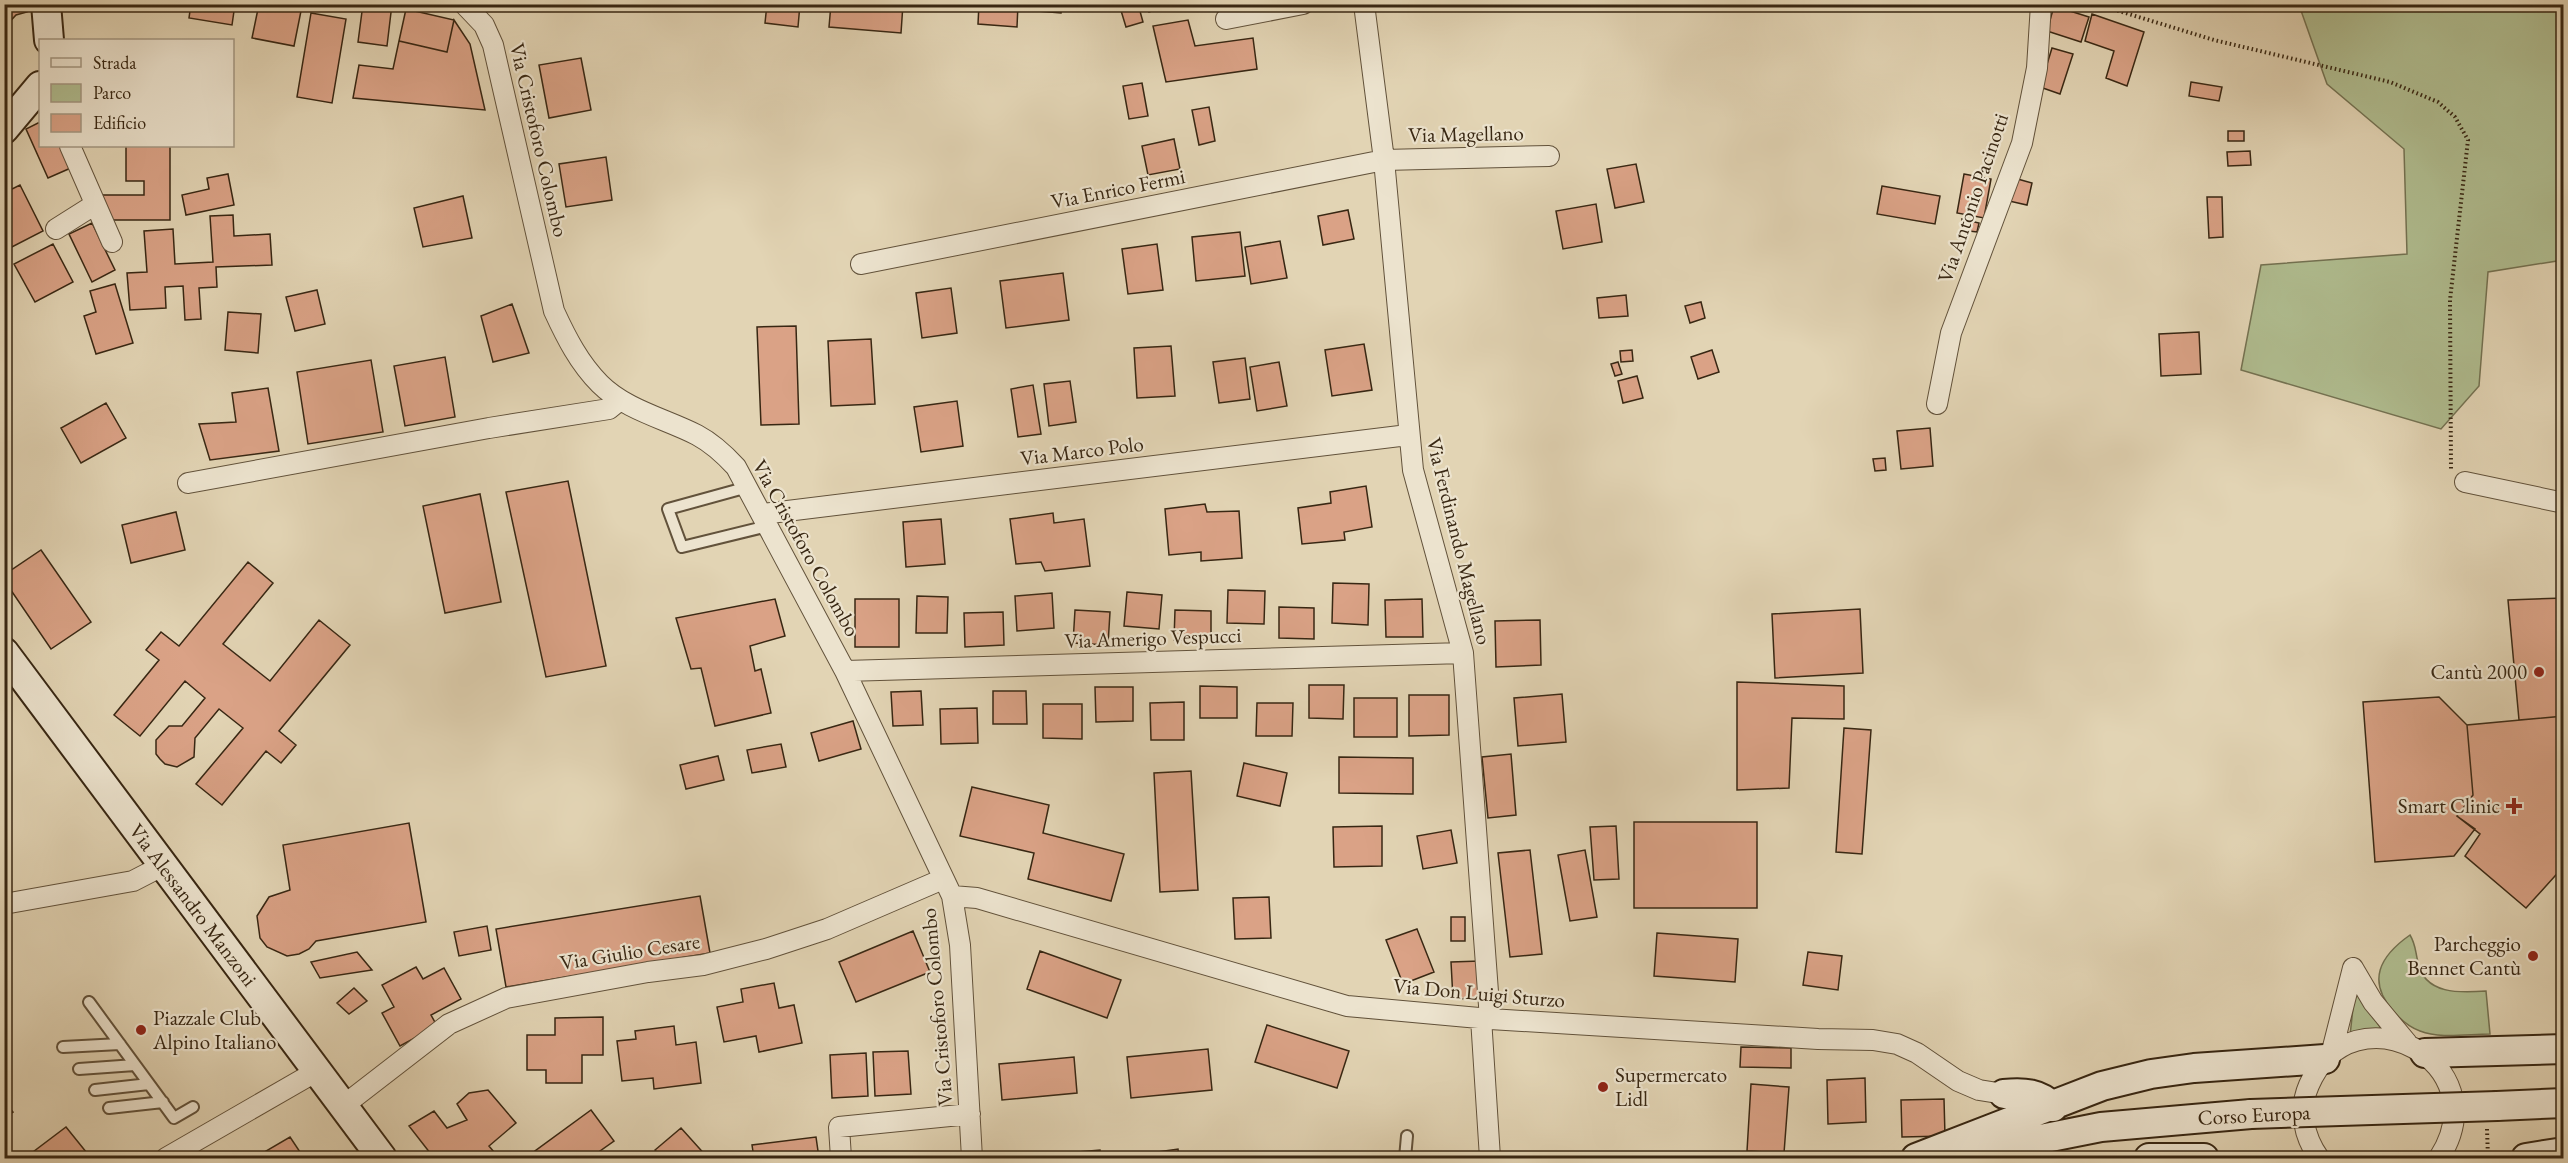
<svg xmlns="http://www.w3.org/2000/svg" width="2568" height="1163" viewBox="0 0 2568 1163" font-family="'EB Garamond',serif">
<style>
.green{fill:#b0bd90;stroke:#747252;stroke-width:1.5}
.building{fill:#daa286;stroke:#382713;stroke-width:1.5}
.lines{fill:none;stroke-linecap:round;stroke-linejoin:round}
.service-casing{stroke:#62523b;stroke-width:14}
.minor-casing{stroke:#62523b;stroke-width:22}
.secondary-casing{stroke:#382713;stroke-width:32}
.path{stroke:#382713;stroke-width:4;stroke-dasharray:1.5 3;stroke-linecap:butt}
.service{stroke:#ece3ce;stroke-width:10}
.minor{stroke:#ece3ce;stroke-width:20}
.secondary{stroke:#ece3ce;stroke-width:28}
.secondary-bridge-casing{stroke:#382713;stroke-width:32;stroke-linecap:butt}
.secondary-bridge{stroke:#ece3ce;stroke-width:28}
.poi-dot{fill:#8f2418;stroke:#ece3ce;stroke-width:2}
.labels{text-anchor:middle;stroke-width:4.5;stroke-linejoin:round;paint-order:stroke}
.street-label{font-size:21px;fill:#382713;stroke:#ece3ce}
.poi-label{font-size:21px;fill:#382713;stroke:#ece3ce;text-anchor:end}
</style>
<rect width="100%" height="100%" fill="#e2d4b4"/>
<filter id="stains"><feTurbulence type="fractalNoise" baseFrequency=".00333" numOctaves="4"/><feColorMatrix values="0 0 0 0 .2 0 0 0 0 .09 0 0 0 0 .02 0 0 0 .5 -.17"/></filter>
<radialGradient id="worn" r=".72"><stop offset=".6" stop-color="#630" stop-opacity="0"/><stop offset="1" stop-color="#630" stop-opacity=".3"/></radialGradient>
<path class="green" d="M2299,5H2563V260L2488,272L2479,386L2441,429L2241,370L2261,265L2407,254L2404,149L2327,84Z
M2410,935C2416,945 2415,951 2418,962C2424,995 2461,993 2486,991L2490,1034C2468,1034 2440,1039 2420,1031C2409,1027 2401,1020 2394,1012C2366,981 2380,956 2410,935Z
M2355,989L2384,1033L2350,1036Z"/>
<path class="building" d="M4,4H27V12L16,15L4,28Z
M191,4H235L232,25L189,18Z
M259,4L302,6L294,46L252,38Z
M363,4H392L387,46L358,42Z
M639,4H698V10Z
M767,4H800L798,27L765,23Z
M831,4H903L901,33L829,27Z
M979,4H1018L1017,27L978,24Z
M1025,4H1062L1061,13L1025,10Z
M1119,4H1138L1143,22L1126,27Z
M1146,4H1171L1149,12Z
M1853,4H1884V11L1853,9Z
M2054,6L2089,17L2081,42L2047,31Z
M406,9L454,20L447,52L399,41Z
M311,13L346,19L332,103L297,97Z
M2092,14L2144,32L2127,86L2106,78L2114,51L2085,41Z
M454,20L470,44L485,110L353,98L359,65L393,69L399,41L447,52Z
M1188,20L1195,46L1253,38L1257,69L1166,82L1153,26Z
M2052,48L2073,54L2060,94L2040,87Z
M581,58L591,110L549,118L539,65Z
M2191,82L2222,87L2219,101L2189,96Z
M1142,83L1148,116L1129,119L1123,86Z
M1209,107L1215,141L1199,145L1192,110Z
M40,122V146H63L73,167L48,178L26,129Z
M2228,131H2244V141H2228Z
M1174,139L1180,169L1148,175L1142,146Z
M126,146H170V220H103L102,195H144V181H126Z
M2250,151L2251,165L2228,166L2227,152Z
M606,157L612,200L566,207L559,164Z
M1636,164L1644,202L1615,208L1607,169Z
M228,174L234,205L186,215L182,195L209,189L207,178Z
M1964,174L1991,179L1984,218L1957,213Z
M2014,178L2032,183L2027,205L2009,201Z
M20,185L43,231L6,250L4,193Z
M1882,186L1940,196L1935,224L1877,214Z
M463,196L472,238L423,247L414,208Z
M2207,197H2222L2223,237L2209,238Z
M1596,204L1602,242L1563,249L1556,211Z
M1348,210L1354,239L1323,245L1318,216Z
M233,215L234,236L270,234L272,265L216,267L217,287L199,288L201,319L185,320L183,286L165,287L166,308L130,310L127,273L147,272L144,231L173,229L175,264L213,262L210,216Z
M1962,219L1979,223L1977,232L1961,230Z
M92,223L115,270L92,282L69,234Z
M1240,232L1245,276L1196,281L1192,237Z
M1280,241L1287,278L1251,284L1245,247Z
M53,244L73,282L35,302L14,264Z
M1157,244L1163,290L1128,294L1122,249Z
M1063,273L1069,320L1006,328L1000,281Z
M115,284L133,343L96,354L84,316L96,312L90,291Z
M951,288L957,333L922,338L916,293Z
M317,290L325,324L295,331L286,297Z
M1626,295L1628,316L1599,318L1597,298Z
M1701,302L1705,318L1690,323L1685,306Z
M512,304L529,353L493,362L481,316Z
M228,312L261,314L258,353L225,350Z
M796,326L799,424L761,425L757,327Z
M2199,332L2201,374L2161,376L2159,334Z
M871,339L875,404L831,406L828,341Z
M1364,344L1372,390L1332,396L1325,350Z
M1171,346L1175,396L1137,398L1134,348Z
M1632,350L1633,361L1621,362L1620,351Z
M1712,350L1719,372L1698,379L1691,357Z
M445,357L455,417L405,426L394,366Z
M1245,358L1250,399L1219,403L1213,362Z
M371,360L383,432L308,444L297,372Z
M1279,362L1287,406L1257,411L1250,367Z
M1618,362L1622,374L1615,376L1611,364Z
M1637,376L1643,398L1623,403L1618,381Z
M1070,381L1076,422L1049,426L1044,384Z
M1033,385L1041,434L1018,437L1011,389Z
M268,388L279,451L210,460L199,424L236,422L232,393Z
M957,401L963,446L921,452L914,407Z
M106,403L126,438L81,463L61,428Z
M1930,428L1933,466L1901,469L1897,431Z
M1885,458L1886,470L1875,471L1873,459Z
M568,481L606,666L546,677L506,492Z
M1366,486L1372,527L1344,532L1345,540L1302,544L1298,508L1331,503L1330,492Z
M480,494L501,602L445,613L423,506Z
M1205,504L1207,512L1239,511L1242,558L1201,561V552L1169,555L1165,509Z
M176,512L185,550L131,563L122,525Z
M1053,513L1054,523L1084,519L1090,566L1045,571L1041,562L1016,564L1010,519Z
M941,519L945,564L906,567L903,522Z
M41,550L91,622L51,649L4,580V575Z
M248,562L273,583L223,644L270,681L319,620L350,645L279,731L296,745L281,763L266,751L222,805L196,784L243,728L219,709L195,738L194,757L177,767L165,764L160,759L156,754V740L169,726H182L205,698L185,681L140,736L114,715L159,660L146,650L161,632L179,646Z
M1333,583L1369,584L1368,625L1332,623Z
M1228,590L1265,591L1264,624L1227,623Z
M1127,592L1162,595L1159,629L1124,626Z
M1052,593L1054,628L1017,631L1015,596Z
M917,596L948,597L947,633H916Z
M2564,598V716L2519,720L2508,600Z
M775,599L785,636L750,646L755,671L761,669L771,713L715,726L701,668L691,669L676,618Z
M855,599H899V647H855Z
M1422,599L1423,637H1386L1385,600Z
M1279,607L1314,608V639L1279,638Z
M1860,609L1863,673L1775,678L1772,614Z
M1075,610L1110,612L1108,645L1073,643Z
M1175,610L1211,611V640H1174Z
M1003,612L1004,645L965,647L964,613Z
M1540,620L1541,665L1496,667L1495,621Z
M1737,682L1844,686V719L1792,718L1789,788L1737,790Z
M1309,685H1344L1343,719L1309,718Z
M1200,686L1237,687V718H1200Z
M1095,687H1133V721L1096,722Z
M921,691L923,725L893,726L891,692Z
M993,691H1026L1027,724H993Z
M1562,694L1566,742L1518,746L1514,698Z
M1409,695H1449V735L1409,736Z
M2439,697L2467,725L2473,795L2457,816L2475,829L2454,856L2375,862L2363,702Z
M1354,698H1397V737H1354Z
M1184,702V740H1151L1150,703Z
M1257,703H1293L1292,736H1256Z
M1043,704H1082V739L1043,738Z
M977,708L978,743L941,744L940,709Z
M2564,716V866L2526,908L2465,856L2480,834L2457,816L2473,795L2467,725Z
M853,721L861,749L819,761L811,733Z
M1844,728L1871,730L1862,854L1836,852Z
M781,744L786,767L752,773L747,750Z
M1511,754L1516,815L1488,818L1482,757Z
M718,756L724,780L686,789L680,765Z
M1339,757L1413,758V794L1339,793Z
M1244,763L1287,773L1280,806L1237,796Z
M1191,771L1198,890L1160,892L1154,773Z
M972,787L1049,805L1043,833L1124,854L1111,901L1028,879L1034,853L960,836Z
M1634,822H1757V908H1634Z
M409,823L426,922L316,941L309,949L299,954L287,956L267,947L260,938L257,916L269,897L290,890L283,845Z
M1382,826V866L1334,867L1333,827Z
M1616,826L1619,879L1594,880L1590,827Z
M1451,830L1457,863L1423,869L1417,836Z
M1530,850L1542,954L1510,957L1498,853Z
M1585,850L1597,917L1570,921L1558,855Z
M700,896L710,953L506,987L496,929Z
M1269,897L1271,938L1235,939L1233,898Z
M1451,917H1465V941H1451Z
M487,926L491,950L459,956L454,932Z
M1417,929L1434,972L1403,984L1386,940Z
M913,931L930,972L856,1002L839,962Z
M1657,933L1738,939L1735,982L1654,976Z
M1040,951L1121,980L1107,1018L1027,989Z
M357,952L372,970L320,978L311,962Z
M1808,952L1842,956L1838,990L1803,985Z
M1480,961L1482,998L1453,999L1451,962Z
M416,967L423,979L444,968L461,999L431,1015L437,1026L400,1046L382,1013L394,1007L382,985Z
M774,983L779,1008L794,1005L802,1043L759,1052L756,1036L724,1042L717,1007L743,1002L741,989Z
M354,988L367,1001L349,1014L337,1003Z
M603,1017V1055H582V1083H546V1070H527V1035H555V1018Z
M1267,1025L1349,1051L1337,1088L1255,1062Z
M674,1026L676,1045L696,1042L701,1083L654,1089L653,1078L622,1081L617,1041L636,1039L635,1031Z
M1741,1047L1791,1048V1068L1740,1067Z
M1208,1049L1212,1090L1131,1098L1127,1057Z
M908,1051L911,1094L875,1096L873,1052Z
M866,1053L868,1096L832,1098L830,1055Z
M1074,1057L1077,1093L1002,1100L999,1064Z
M1865,1078L1866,1122L1828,1124L1827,1080Z
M1751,1084L1789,1087L1784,1153L1747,1151Z
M488,1090L516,1123L489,1146L499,1158H434L409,1126L434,1111L447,1128L467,1120L457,1104L469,1093Z
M1944,1099L1945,1136L1902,1137L1901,1100Z
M4,1102L13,1112L4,1118Z
M591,1110L614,1141L590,1158H541L535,1151Z
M66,1127L91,1158H25Z
M681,1128L708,1158H662L655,1150Z
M290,1137L304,1158H254Z
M816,1137L819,1158H754L752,1145Z
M1178,1149L1179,1158H1136L1135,1155Z
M1100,1150L1101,1158H1019V1157Z"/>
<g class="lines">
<g class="service-casing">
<path id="service" d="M748,487L668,509L682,547L768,526
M4,968L5,969
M89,1002L174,1118L193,1107
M63,1047L120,1044
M79,1069L135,1065
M95,1090L149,1084
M109,1108L163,1102
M1405,1158L1407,1136"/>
</g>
<g class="minor-casing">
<path id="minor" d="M464,4L484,25L493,45L554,311C566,337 579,363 600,384C626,410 666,419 697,435C712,443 725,455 736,467L845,671L952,896L960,945L972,1158
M1364,4L1384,160L1413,470L1463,653L1490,1019
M1226,19L1303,4
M70,146L112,242
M56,229L94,205
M861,264L1384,160L1549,156
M1937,404L1951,333L2022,143L2037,68L2041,4
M2465,482L2564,503
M188,483L489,428L609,409L620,400
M762,514L1408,435
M845,671L1463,653
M952,896L977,898L1347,1006L1490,1019L1818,1039L1873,1040L1897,1044L1917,1053L1958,1081L1979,1090L2004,1094
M4,904L133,881L164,865
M2353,968L2373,1002L2407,1043
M1481,1018L1490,1158
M2331,1055L2353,968
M343,1106L449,1024L506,998L648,972L703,965L766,949L827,929L943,879
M166,1158L317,1071
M841,1158L839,1127L970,1114
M2319,1158C2304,1137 2298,1110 2309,1085C2353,985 2501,1062 2439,1158"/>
</g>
<g class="secondary-casing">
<path id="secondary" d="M46,4L49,40
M4,129L40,86
M4,652L382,1158
M2425,1053L2564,1049
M2004,1094C2024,1092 2039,1093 2053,1107
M2497,1106L2564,1103
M1980,1151L2101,1127L2251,1114
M1916,1158L2102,1086L2151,1074L2194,1068L2325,1059
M2149,1158H2204
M2526,1158L2564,1152"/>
</g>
<path class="path" d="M2096,4L2214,40L2390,82L2438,102L2455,117L2468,140L2450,300L2451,470
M2487,1129L2488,1158"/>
<use href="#service" class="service"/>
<use href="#minor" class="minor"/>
<use href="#secondary" class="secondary"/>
<g class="secondary-bridge-casing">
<path id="secondary-bridge" d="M2251,1114L2497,1106"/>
</g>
<use href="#secondary-bridge" class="secondary-bridge"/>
</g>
<g class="poi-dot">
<circle cx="2539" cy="672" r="6"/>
<path d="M2511 797h6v6h6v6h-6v6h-6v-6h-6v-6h6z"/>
<circle cx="2533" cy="956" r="6"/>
<circle cx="141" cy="1030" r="6"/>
<circle cx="1603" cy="1087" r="6"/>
</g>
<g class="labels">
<g class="street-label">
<text transform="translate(1466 134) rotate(-1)" y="7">Via Magellano</text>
<text transform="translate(539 140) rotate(77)" y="7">Via Cristoforo Colombo</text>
<text transform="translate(1118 189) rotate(-11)" y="7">Via Enrico Fermi</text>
<text transform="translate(1973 198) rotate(-71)" y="7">Via Antonio Pacinotti</text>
<text transform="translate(1082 451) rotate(-7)" y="7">Via Marco Polo</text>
<text transform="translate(1459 541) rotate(76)" y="7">Via Ferdinando Magellano</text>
<text transform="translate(806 548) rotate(61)" y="7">Via Cristoforo Colombo</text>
<text transform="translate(1153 638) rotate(-2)" y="7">Via Amerigo Vespucci</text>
<text transform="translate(193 905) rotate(53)" y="7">Via Alessandro Manzoni</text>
<text transform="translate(630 952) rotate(-9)" y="7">Via Giulio Cesare</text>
<text transform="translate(1479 993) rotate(5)" y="7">Via Don Luigi Sturzo</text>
<text transform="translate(937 1007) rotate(-95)" y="7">Via Cristoforo Colombo</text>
<text transform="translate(2254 1115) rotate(-3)" y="7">Corso Europa</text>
</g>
<g class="poi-label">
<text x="2527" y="679">Cantù 2000</text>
<text x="2500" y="813">Smart Clinic</text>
<text x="2521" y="951">Parcheggio<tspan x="2521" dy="24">Bennet Cantù</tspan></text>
<text x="153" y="1025" text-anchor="start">Piazzale Club<tspan x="153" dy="24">Alpino Italiano</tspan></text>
<text x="1615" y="1082" text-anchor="start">Supermercato<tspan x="1615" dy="24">Lidl</tspan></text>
</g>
</g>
<rect width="2568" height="1163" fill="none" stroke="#e2d4b4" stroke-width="24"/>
<rect x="6" y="6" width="2556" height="1151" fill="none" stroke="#382713" stroke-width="3"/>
<rect x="12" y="12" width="2544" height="1139" fill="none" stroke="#382713" stroke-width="1.5"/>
<rect x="39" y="39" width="195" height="108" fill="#ece3ce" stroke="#a49883" stroke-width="1.5"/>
<rect x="51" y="58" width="30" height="9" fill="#ece3ce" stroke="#a49883" stroke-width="1.5"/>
<text x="93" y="69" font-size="18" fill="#382713">Strada</text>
<rect x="51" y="84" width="30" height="18" fill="#b0bd90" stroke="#a49883" stroke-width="1.5"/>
<text x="93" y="99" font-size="18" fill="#382713">Parco</text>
<rect x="51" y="114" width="30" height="18" fill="#daa286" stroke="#a49883" stroke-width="1.5"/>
<text x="93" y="129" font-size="18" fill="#382713">Edificio</text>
<rect width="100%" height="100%" filter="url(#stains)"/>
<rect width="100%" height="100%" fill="url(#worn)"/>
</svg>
